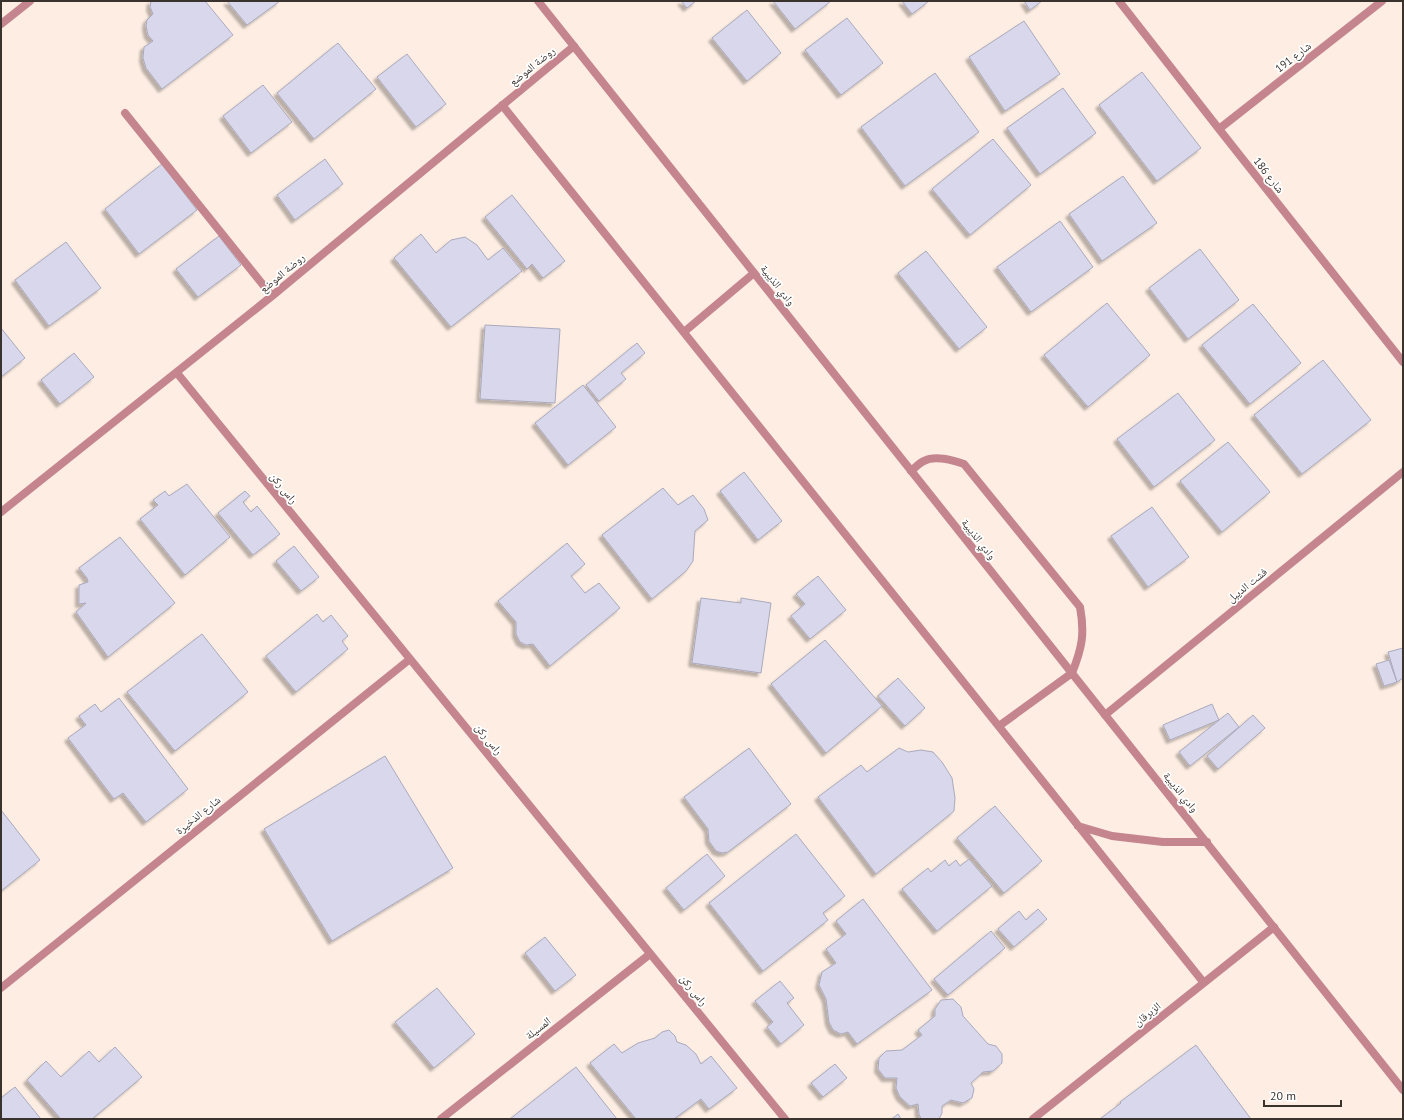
<svg xmlns="http://www.w3.org/2000/svg" width="1404" height="1120" viewBox="0 0 1404 1120" font-family="'PT Sans','Noto Naskh Arabic',sans-serif">
<style>
.building{fill:#d8d7ec;stroke:#aaa9bd;filter:url(#shadow)}
.lines{fill:none;stroke-linecap:round;stroke-linejoin:round}
.service{stroke:#c5858f;stroke-width:8}
.minor{stroke:#c5858f;stroke-width:8}
.tertiary{stroke:#c5858f;stroke-width:8}
.labels{text-anchor:middle;stroke-width:3.5;stroke-linejoin:round;paint-order:stroke}
.street-label{font-size:11px;fill:#3a322d;stroke:#fff}
</style>
<defs>
<filter id="shadow"><feDropShadow dx="-3.5" dy="3.5" stdDeviation="1" flood-color="#0004"/></filter>
</defs>
<rect width="100%" height="100%" fill="#fdede2"/>
<path class="building" d="M151,1H205L233,35L162,89L146,68L143,58L144,47L153,41L148,35L146,26L147,20L153,14L150,7Z
M227,1H280L247,25Z
M681,1H696L687,8Z
M773,1H831L795,29Z
M902,1H929L912,14Z
M1024,1H1042L1030,10Z
M747,10L781,53L747,81L712,38Z
M847,18L883,63L841,95L805,50Z
M1024,21L1060,74L1005,111L969,57Z
M338,43L376,89L314,139L277,93Z
M407,54L446,104L416,127L377,77Z
M1142,72L1201,148L1157,181L1099,105Z
M935,73L979,132L905,186L861,127Z
M263,85L292,122L251,153L223,116Z
M1063,88L1096,133L1040,174L1007,128Z
M993,139L1031,185L970,235L932,189Z
M325,159L343,184L295,220L277,195Z
M162,164L197,210L139,254L105,209Z
M1123,176L1157,223L1102,261L1069,214Z
M512,195L565,261L543,278L532,264L527,269L485,217Z
M1060,221L1093,267L1031,312L997,267Z
M421,234L436,253L451,240L465,237L477,245L488,260L503,248L522,271L451,327L394,258Z
M219,236L241,265L198,297L176,269Z
M66,242L101,288L49,326L15,280Z
M1200,249L1239,300L1188,339L1149,288Z
M926,251L987,327L959,349L898,273Z
M1107,303L1150,355L1088,407L1044,355Z
M1253,304L1301,363L1250,404L1202,345Z
M485,325L560,329L555,403L480,399Z
M1,328L25,358L1,377Z
M637,343L645,353L621,373L626,379L599,401L586,385Z
M74,353L94,377L60,404L41,380Z
M1323,360L1371,420L1302,474L1254,415Z
M583,385L616,427L568,465L535,423Z
M1178,393L1215,440L1154,487L1117,439Z
M1228,442L1270,492L1222,532L1180,481Z
M744,472L782,521L758,540L720,491Z
M187,484L230,537L185,575L140,519L158,505L153,500L165,491L169,496Z
M663,488L678,505L693,495L704,509L708,520L695,531L693,561L686,571L652,599L602,535Z
M245,491L250,496L243,502L251,512L257,506L280,534L253,555L218,513Z
M1152,507L1189,557L1148,587L1111,536Z
M120,537L175,603L108,657L76,612L86,603L79,604V585L88,582L87,578L79,568Z
M567,543L585,564L571,576L585,593L599,583L620,608L550,666L533,644L526,645L520,642L516,634V622L498,601Z
M294,546L319,577L301,591L276,561Z
M818,576L846,610L810,639L791,616L805,604L796,594Z
M701,598L741,603V598L771,603L761,673L692,663Z
M317,614L323,622L331,615L348,636L342,641L348,649L296,692L266,656Z
M202,634L248,692L175,751L127,692Z
M825,640L882,706L826,753L771,684Z
M1403,648V678L1397,682L1388,652Z
M1389,660L1397,682L1384,686L1376,664Z
M898,678L925,708L905,726L878,696Z
M119,698L188,789L146,822L123,793L114,799L68,738L86,725L79,716L95,704L101,712Z
M1212,704L1219,720L1170,740L1163,725Z
M1228,713L1239,727L1190,766L1179,752Z
M1253,715L1265,728L1218,769L1207,756Z
M749,748L791,804L728,852L722,853L716,851L709,841L708,829L684,797Z
M899,748L908,752L921,750L933,752L942,762L952,778L955,798L954,811L876,874L818,797L861,765L867,772Z
M385,756L453,868L332,941L264,829Z
M995,806L1042,861L1004,893L957,838Z
M1,810L40,860L1,891Z
M796,834L845,896L823,913L828,920L763,971L709,903Z
M707,854L725,876L684,910L666,888Z
M969,859L992,886L937,931L902,889L928,868L931,872L945,860L949,866L956,860L960,866Z
M863,899L932,990L857,1044L848,1032L841,1034L833,1030L829,1022L826,999L819,985L822,972L836,963L826,949L846,934L836,921Z
M1038,909L1047,919L1014,947L998,929L1019,911L1026,920Z
M991,931L1005,948L948,995L934,979Z
M545,937L576,975L555,991L525,953Z
M780,981L794,998L787,1003L804,1025L781,1044L767,1027L773,1022L755,1001Z
M437,988L475,1034L434,1068L395,1022Z
M953,999L961,1007L963,1016L988,1044L996,1046L1002,1054V1063L993,1071L983,1072L971,1083L974,1089L972,1098L963,1103L951,1100L942,1106V1113L939,1119H921L919,1114L918,1104L910,1106L900,1097L896,1088L897,1078H885L878,1069L879,1058L886,1051L902,1050L922,1035L918,1030L935,1016V1009L941,1000Z
M669,1030L675,1036L677,1042L686,1045L696,1054L701,1064L711,1056L737,1088L709,1109L701,1099L674,1119H636L590,1063L614,1044L622,1053L638,1043L655,1038L662,1032Z
M1196,1045L1251,1119H1100L1121,1103L1120,1102Z
M115,1047L142,1077L92,1119H61L27,1080L46,1061L61,1077L89,1051L99,1062Z
M835,1064L847,1078L823,1097L811,1083Z
M576,1067L617,1119H510Z
M15,1087L41,1119H1V1098Z
M898,1114L901,1119H892Z"/>
<g class="lines">
<path class="service" d="M911,471C915,468 919,463 924,461C935,455 952,460 964,464L1080,607C1085,634 1082,648 1072,673"/>
<path class="minor" d="M1119,1L1219,129L1403,362
M1,24L30,1
M502,105L1204,983
M125,113L272,296
M1219,129L1382,1
M684,332L754,273
M177,373L785,1119
M1,512L272,296L574,46
M1105,715L1403,472
M999,726L1072,673
M1078,826L1112,836L1163,842H1207
M1,988L410,659
M441,1119L650,954
M1033,1119L1274,927"/>
<path class="tertiary" d="M538,1L1403,1090"/>
</g>
<g class="labels">
<g class="street-label">
<text transform="translate(1293 57) rotate(-38)" y="4">شارع 191</text>
<text transform="translate(532 66) rotate(-39)" y="4">روضة الموضع</text>
<text transform="translate(1269 175) rotate(52)" y="4">شارع 186</text>
<text transform="translate(282 273) rotate(-40)" y="4">روضة الموضع</text>
<text transform="translate(778 285) rotate(52)" y="4">وادي الذيبية</text>
<text transform="translate(284 488) rotate(51)" y="4">راس ركن</text>
<text transform="translate(979 539) rotate(52)" y="4">وادي الذيبية</text>
<text transform="translate(1247 585) rotate(-39)" y="4">فشت الديبل</text>
<text transform="translate(489 739) rotate(51)" y="4">راس ركن</text>
<text transform="translate(1181 792) rotate(51)" y="4">وادي الذيبية</text>
<text transform="translate(198 815) rotate(-39)" y="4">شارع الذخيرة</text>
<text transform="translate(694 990) rotate(51)" y="4">راس ركن</text>
<text transform="translate(1147 1014) rotate(-39)" y="4">الزبرقان</text>
<text transform="translate(538 1028) rotate(-38)" y="4">المسيلة</text>
</g>
</g>
<rect width="1404" height="1120" fill="none" stroke="#3a322d" stroke-width="4"/>
<path d="M1264 1100v6h77v-6" fill="none" stroke="#3a322d" stroke-width="2"/>
<text x="1270" y="1100" font-size="12" fill="#3a322d" stroke="#ffffff" stroke-width="3" paint-order="stroke">20 m</text>
</svg>
